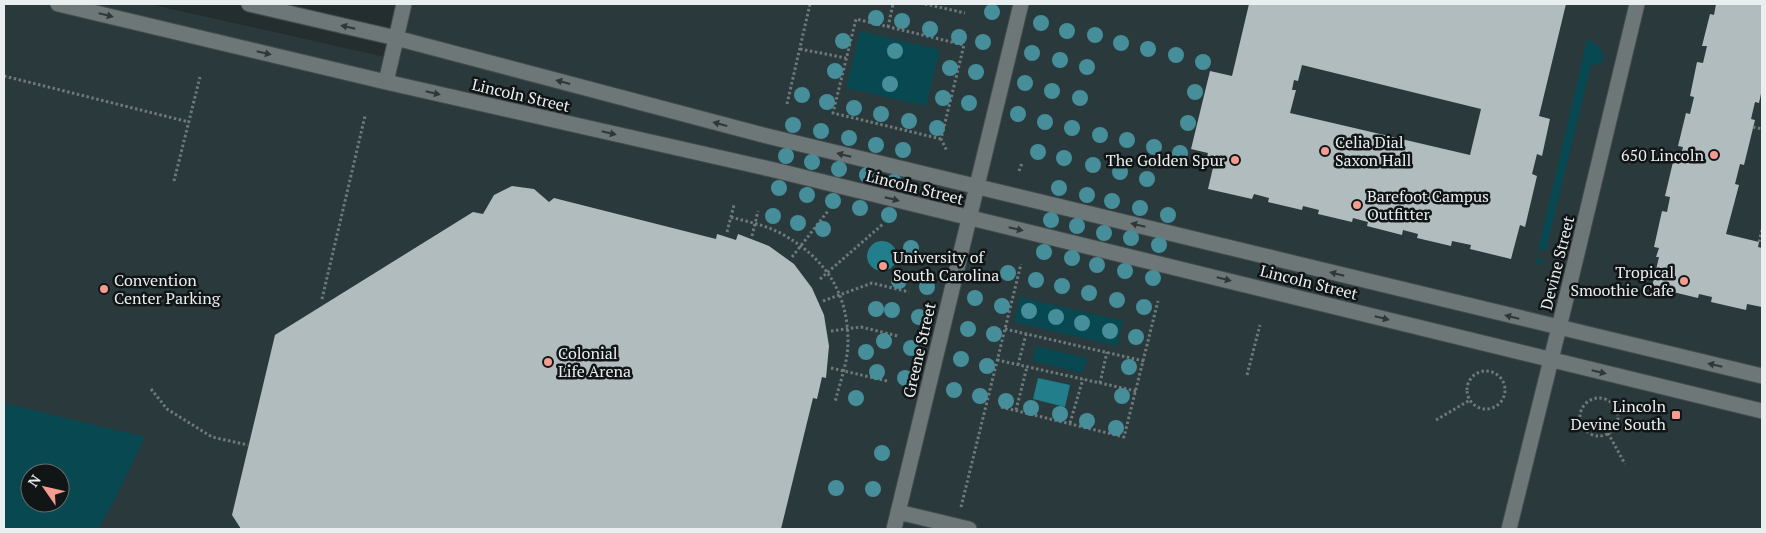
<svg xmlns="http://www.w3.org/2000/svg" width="1766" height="533" viewBox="0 0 1766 533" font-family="'PT Serif',serif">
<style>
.built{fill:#29393c;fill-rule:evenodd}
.green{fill:#084850;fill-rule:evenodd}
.water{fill:#227e8a}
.building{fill:#b1bcbe;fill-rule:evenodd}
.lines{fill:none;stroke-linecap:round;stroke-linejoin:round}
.minor-casing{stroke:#434a4b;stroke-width:17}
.path{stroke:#707879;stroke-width:3;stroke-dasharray:2.5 2.5;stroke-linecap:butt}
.minor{stroke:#6d7778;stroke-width:15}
.tree{fill:#468f9a}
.oneway{fill:#313738}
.poi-dot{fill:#f59c90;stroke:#111516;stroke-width:2}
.labels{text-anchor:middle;stroke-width:5;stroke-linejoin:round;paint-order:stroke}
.street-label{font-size:16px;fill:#e9eeef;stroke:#111516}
.poi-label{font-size:16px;fill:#e9eeef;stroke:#111516;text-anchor:start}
</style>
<rect width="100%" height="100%" fill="#252e2f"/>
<path class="built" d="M4,4H149L394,59L407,4H1762V529H4ZM30,473H60V503H30Z"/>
<path class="green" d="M860,31L940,50L926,106L846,88Z
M1587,39L1600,47L1604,59L1600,64L1591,65L1546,250L1539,249L1537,258L1544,260L1542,265L1535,263Z
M1020,297L1123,321L1117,346L1014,322Z
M1036,346L1087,358L1083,373L1032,361Z
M4,403L145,437L114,501L98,529H4ZM30,473H60V503H30Z"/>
<path class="water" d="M867 256a15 15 0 1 1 30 0a15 15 0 1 1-30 0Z
M1038,378L1070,385L1065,407L1033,399Z"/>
<path class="building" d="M1249,4H1566L1539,116L1550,119L1542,156L1537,154L1532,174L1537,176L1525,227L1520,225L1511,259L1470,249L1471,245L1452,241L1451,246L1417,238L1418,234L1403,230L1402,235L1367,226L1368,222L1353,218L1352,222L1318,214L1319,210L1303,206L1302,210L1268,202L1269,198L1254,194L1252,199L1208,189L1215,159L1207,157L1208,153L1191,149L1210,71L1232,76ZM1302,65L1481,109L1470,155L1290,113L1296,90H1292L1294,80L1298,81Z
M1716,4H1762V89L1759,103L1755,102L1751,119L1755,120L1744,165L1740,164L1735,184L1739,185L1726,234L1759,242L1758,247L1762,248V307L1747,304L1746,310L1711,302L1712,297L1699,294L1698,298L1652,287L1659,257H1656L1659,248L1654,247L1662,211L1667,212L1670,197L1665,196L1673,162L1679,164L1683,147L1678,146L1686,113L1690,114L1694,97L1690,96L1697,62L1703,63L1707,46H1702L1710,14L1714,15Z
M512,186L534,189L549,202L554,198L716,239L717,234L736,240L738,234L769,246L794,264L812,288L824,315L829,346L826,378L822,377L817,399L813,398L781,529H241L232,515L275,335L473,212L483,214L494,195Z"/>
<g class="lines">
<g class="minor-casing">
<path id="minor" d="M58,4L386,82L770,169L1762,411
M249,4L396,38L767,136L1762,376
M386,82L404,4
M898,512L969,529
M894,529L1021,4
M1509,529L1569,287L1637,4"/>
</g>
<path class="path" d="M925,4L965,13
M888,27L893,4
M800,49L846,58
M4,76L189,122
M787,104L810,4
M1753,127L1762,129
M941,139L833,113L856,19L964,45L941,139L947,151
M1019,171L1022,163
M174,181L200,77
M731,217C748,222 766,225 782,234C825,258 848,292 848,342C848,362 840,382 835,402
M727,232L734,205
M752,236L758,211
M1759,242L1762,230
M792,257L828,211
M820,279L883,224
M322,299L365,116
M823,301L872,283L909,292
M1005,329L1144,361
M831,331L861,327L898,336
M997,360L1136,391
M1018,365L1026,334
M831,368L887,381
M1467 390a19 19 0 1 1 38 0a19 19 0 1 1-38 0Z
M1247,375L1260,325
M1100,383L1107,352
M151,389L167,409L212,437L248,445
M1580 417a19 19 0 1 1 38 0a19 19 0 1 1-38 0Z
M1001,407L1124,437L1158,301
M1016,410L1027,367
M1436,420L1470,400
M1070,423L1083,379
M1608,433L1625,464
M961,507L1021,264"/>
<use href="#minor" class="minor"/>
</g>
<g class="tree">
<circle cx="992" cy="12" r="8"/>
<circle cx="876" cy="18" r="8"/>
<circle cx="902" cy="21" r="8"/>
<circle cx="1041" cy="23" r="8"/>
<circle cx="930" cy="29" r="8"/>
<circle cx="1067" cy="31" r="8"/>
<circle cx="1095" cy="35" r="8"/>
<circle cx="959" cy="37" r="8"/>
<circle cx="843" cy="41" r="8"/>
<circle cx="983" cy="42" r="8"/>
<circle cx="1121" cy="43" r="8"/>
<circle cx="1148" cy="49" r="8"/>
<circle cx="895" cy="51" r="8"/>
<circle cx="1032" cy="53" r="8"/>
<circle cx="1176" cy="55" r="8"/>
<circle cx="1060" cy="60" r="8"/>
<circle cx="1203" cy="62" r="8"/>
<circle cx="1087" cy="67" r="8"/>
<circle cx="950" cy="68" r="8"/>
<circle cx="835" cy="71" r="8"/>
<circle cx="976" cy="72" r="8"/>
<circle cx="1025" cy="83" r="8"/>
<circle cx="890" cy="84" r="8"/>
<circle cx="1052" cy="91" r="8"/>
<circle cx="1195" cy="92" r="8"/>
<circle cx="802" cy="95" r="8"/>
<circle cx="943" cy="98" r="8"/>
<circle cx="1080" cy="98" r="8"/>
<circle cx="827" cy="102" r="8"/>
<circle cx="969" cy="103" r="8"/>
<circle cx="854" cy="108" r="8"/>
<circle cx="881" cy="114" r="8"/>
<circle cx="1018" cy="114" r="8"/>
<circle cx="909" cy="121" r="8"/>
<circle cx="1045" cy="122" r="8"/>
<circle cx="1188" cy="123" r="8"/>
<circle cx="793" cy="125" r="8"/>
<circle cx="937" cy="128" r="8"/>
<circle cx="1072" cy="128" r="8"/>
<circle cx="821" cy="131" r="8"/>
<circle cx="1100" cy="135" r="8"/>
<circle cx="849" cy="138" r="8"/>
<circle cx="1127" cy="140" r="8"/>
<circle cx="876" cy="145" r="8"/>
<circle cx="1154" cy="147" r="8"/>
<circle cx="903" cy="150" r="8"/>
<circle cx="1038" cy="152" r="8"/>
<circle cx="1180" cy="153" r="8"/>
<circle cx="786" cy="156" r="8"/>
<circle cx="1064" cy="158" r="8"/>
<circle cx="812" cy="162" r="8"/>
<circle cx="1093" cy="165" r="8"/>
<circle cx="839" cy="169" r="8"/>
<circle cx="1120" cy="172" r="8"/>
<circle cx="867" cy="175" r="8"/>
<circle cx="1147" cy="179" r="8"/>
<circle cx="894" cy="182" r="8"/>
<circle cx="779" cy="188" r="8"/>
<circle cx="1059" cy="188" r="8"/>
<circle cx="807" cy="195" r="8"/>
<circle cx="1087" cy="195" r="8"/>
<circle cx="833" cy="201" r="8"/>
<circle cx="1112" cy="201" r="8"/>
<circle cx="860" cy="208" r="8"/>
<circle cx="1140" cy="208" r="8"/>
<circle cx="889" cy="215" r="8"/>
<circle cx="1168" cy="215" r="8"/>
<circle cx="773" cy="216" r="8"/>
<circle cx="1051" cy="220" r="8"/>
<circle cx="798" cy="223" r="8"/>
<circle cx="1077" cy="226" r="8"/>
<circle cx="823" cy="229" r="8"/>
<circle cx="1104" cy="233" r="8"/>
<circle cx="1131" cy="238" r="8"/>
<circle cx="1159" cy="245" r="8"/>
<circle cx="911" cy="248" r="8"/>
<circle cx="1044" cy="252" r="8"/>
<circle cx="1072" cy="258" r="8"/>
<circle cx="1097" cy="265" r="8"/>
<circle cx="1125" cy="271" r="8"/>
<circle cx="1008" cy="273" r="8"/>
<circle cx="1153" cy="278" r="8"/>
<circle cx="1036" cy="280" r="8"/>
<circle cx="899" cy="281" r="8"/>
<circle cx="1062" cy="286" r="8"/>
<circle cx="927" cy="287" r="8"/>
<circle cx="1089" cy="293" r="8"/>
<circle cx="975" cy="298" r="8"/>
<circle cx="1117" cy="300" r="8"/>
<circle cx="1002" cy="306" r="8"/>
<circle cx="1144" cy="307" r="8"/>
<circle cx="876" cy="309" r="8"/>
<circle cx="892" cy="310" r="8"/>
<circle cx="1029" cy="311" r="8"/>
<circle cx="919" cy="317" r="8"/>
<circle cx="1056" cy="317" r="8"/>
<circle cx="1082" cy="323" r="8"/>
<circle cx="968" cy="329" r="8"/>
<circle cx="1110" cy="331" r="8"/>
<circle cx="994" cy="334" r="8"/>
<circle cx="1136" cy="337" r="8"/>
<circle cx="884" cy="341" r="8"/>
<circle cx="911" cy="348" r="8"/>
<circle cx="866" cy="352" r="8"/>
<circle cx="961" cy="359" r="8"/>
<circle cx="987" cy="366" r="8"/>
<circle cx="1129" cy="367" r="8"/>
<circle cx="877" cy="372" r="8"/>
<circle cx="905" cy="378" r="8"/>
<circle cx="954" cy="390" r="8"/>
<circle cx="980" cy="396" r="8"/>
<circle cx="1122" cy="396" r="8"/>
<circle cx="856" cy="398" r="8"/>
<circle cx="1006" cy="401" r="8"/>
<circle cx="1031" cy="408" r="8"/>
<circle cx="1060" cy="414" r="8"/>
<circle cx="1087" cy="421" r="8"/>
<circle cx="1116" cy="428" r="8"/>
<circle cx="882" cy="453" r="8"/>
<circle cx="836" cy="488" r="8"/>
<circle cx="873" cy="489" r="8"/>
</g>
<defs><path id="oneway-solid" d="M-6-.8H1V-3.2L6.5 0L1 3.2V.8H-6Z" transform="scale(1.25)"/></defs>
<g class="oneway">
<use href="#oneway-solid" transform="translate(106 15) rotate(14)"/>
<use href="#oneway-solid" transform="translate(348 27) rotate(-167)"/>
<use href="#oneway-solid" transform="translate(264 53) rotate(13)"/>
<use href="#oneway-solid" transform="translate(563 82) rotate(-165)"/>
<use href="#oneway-solid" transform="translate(433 93) rotate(13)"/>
<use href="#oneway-solid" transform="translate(720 124) rotate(-165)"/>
<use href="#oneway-solid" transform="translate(609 133) rotate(13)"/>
<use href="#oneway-solid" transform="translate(844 155) rotate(-166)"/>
<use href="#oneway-solid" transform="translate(892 199) rotate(14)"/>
<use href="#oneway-solid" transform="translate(1138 225) rotate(-167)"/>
<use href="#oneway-solid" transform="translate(1016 229) rotate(13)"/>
<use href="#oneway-solid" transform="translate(1337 274) rotate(-166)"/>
<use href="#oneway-solid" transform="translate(1224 279) rotate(14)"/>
<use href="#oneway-solid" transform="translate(1512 317) rotate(-166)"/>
<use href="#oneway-solid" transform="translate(1382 318) rotate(14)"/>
<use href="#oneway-solid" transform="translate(1715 365) rotate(-167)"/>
<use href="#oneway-solid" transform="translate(1599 372) rotate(13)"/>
</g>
<g class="poi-dot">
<circle cx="1325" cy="151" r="5"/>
<circle cx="1714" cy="155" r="5"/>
<circle cx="1235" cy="160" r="5"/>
<circle cx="1357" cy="205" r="5"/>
<circle cx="883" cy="266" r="5"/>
<circle cx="1684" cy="281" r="5"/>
<circle cx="104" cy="289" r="5"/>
<circle cx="548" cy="362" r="5"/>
<rect x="1671" y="410" width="10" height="10" rx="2.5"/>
</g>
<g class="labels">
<g class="street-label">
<text transform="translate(521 95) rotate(13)" y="6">Lincoln Street</text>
<text transform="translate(915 187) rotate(14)" y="6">Lincoln Street</text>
<text transform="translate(1557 263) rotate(-76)" y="6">Devine Street</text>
<text transform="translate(1309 282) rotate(14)" y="6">Lincoln Street</text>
<text transform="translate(919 350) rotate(-77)" y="6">Greene Street</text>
</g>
<g class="poi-label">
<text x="1335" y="148">Celia Dial<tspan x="1335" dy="18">Saxon Hall</tspan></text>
<text x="1704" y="161" text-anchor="end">650 Lincoln</text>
<text x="1225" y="166" text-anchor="end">The Golden Spur</text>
<text x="1367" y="202">Barefoot Campus<tspan x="1367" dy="18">Outfitter</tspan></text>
<text x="893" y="263">University of<tspan x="893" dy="18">South Carolina</tspan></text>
<text x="1674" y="278" text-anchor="end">Tropical<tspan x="1674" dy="18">Smoothie Cafe</tspan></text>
<text x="114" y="286">Convention<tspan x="114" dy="18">Center Parking</tspan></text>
<text x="558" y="359">Colonial<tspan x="558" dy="18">Life Arena</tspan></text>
<text x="1666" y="412" text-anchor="end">Lincoln<tspan x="1666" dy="18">Devine South</tspan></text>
</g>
</g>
<rect width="1766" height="533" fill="none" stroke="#e9eeef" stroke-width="10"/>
<g transform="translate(45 488) rotate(304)"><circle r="24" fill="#111516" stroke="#676c6d"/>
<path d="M0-4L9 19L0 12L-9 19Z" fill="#f59c90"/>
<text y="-8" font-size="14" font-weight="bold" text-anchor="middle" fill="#e9eeef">N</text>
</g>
</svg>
